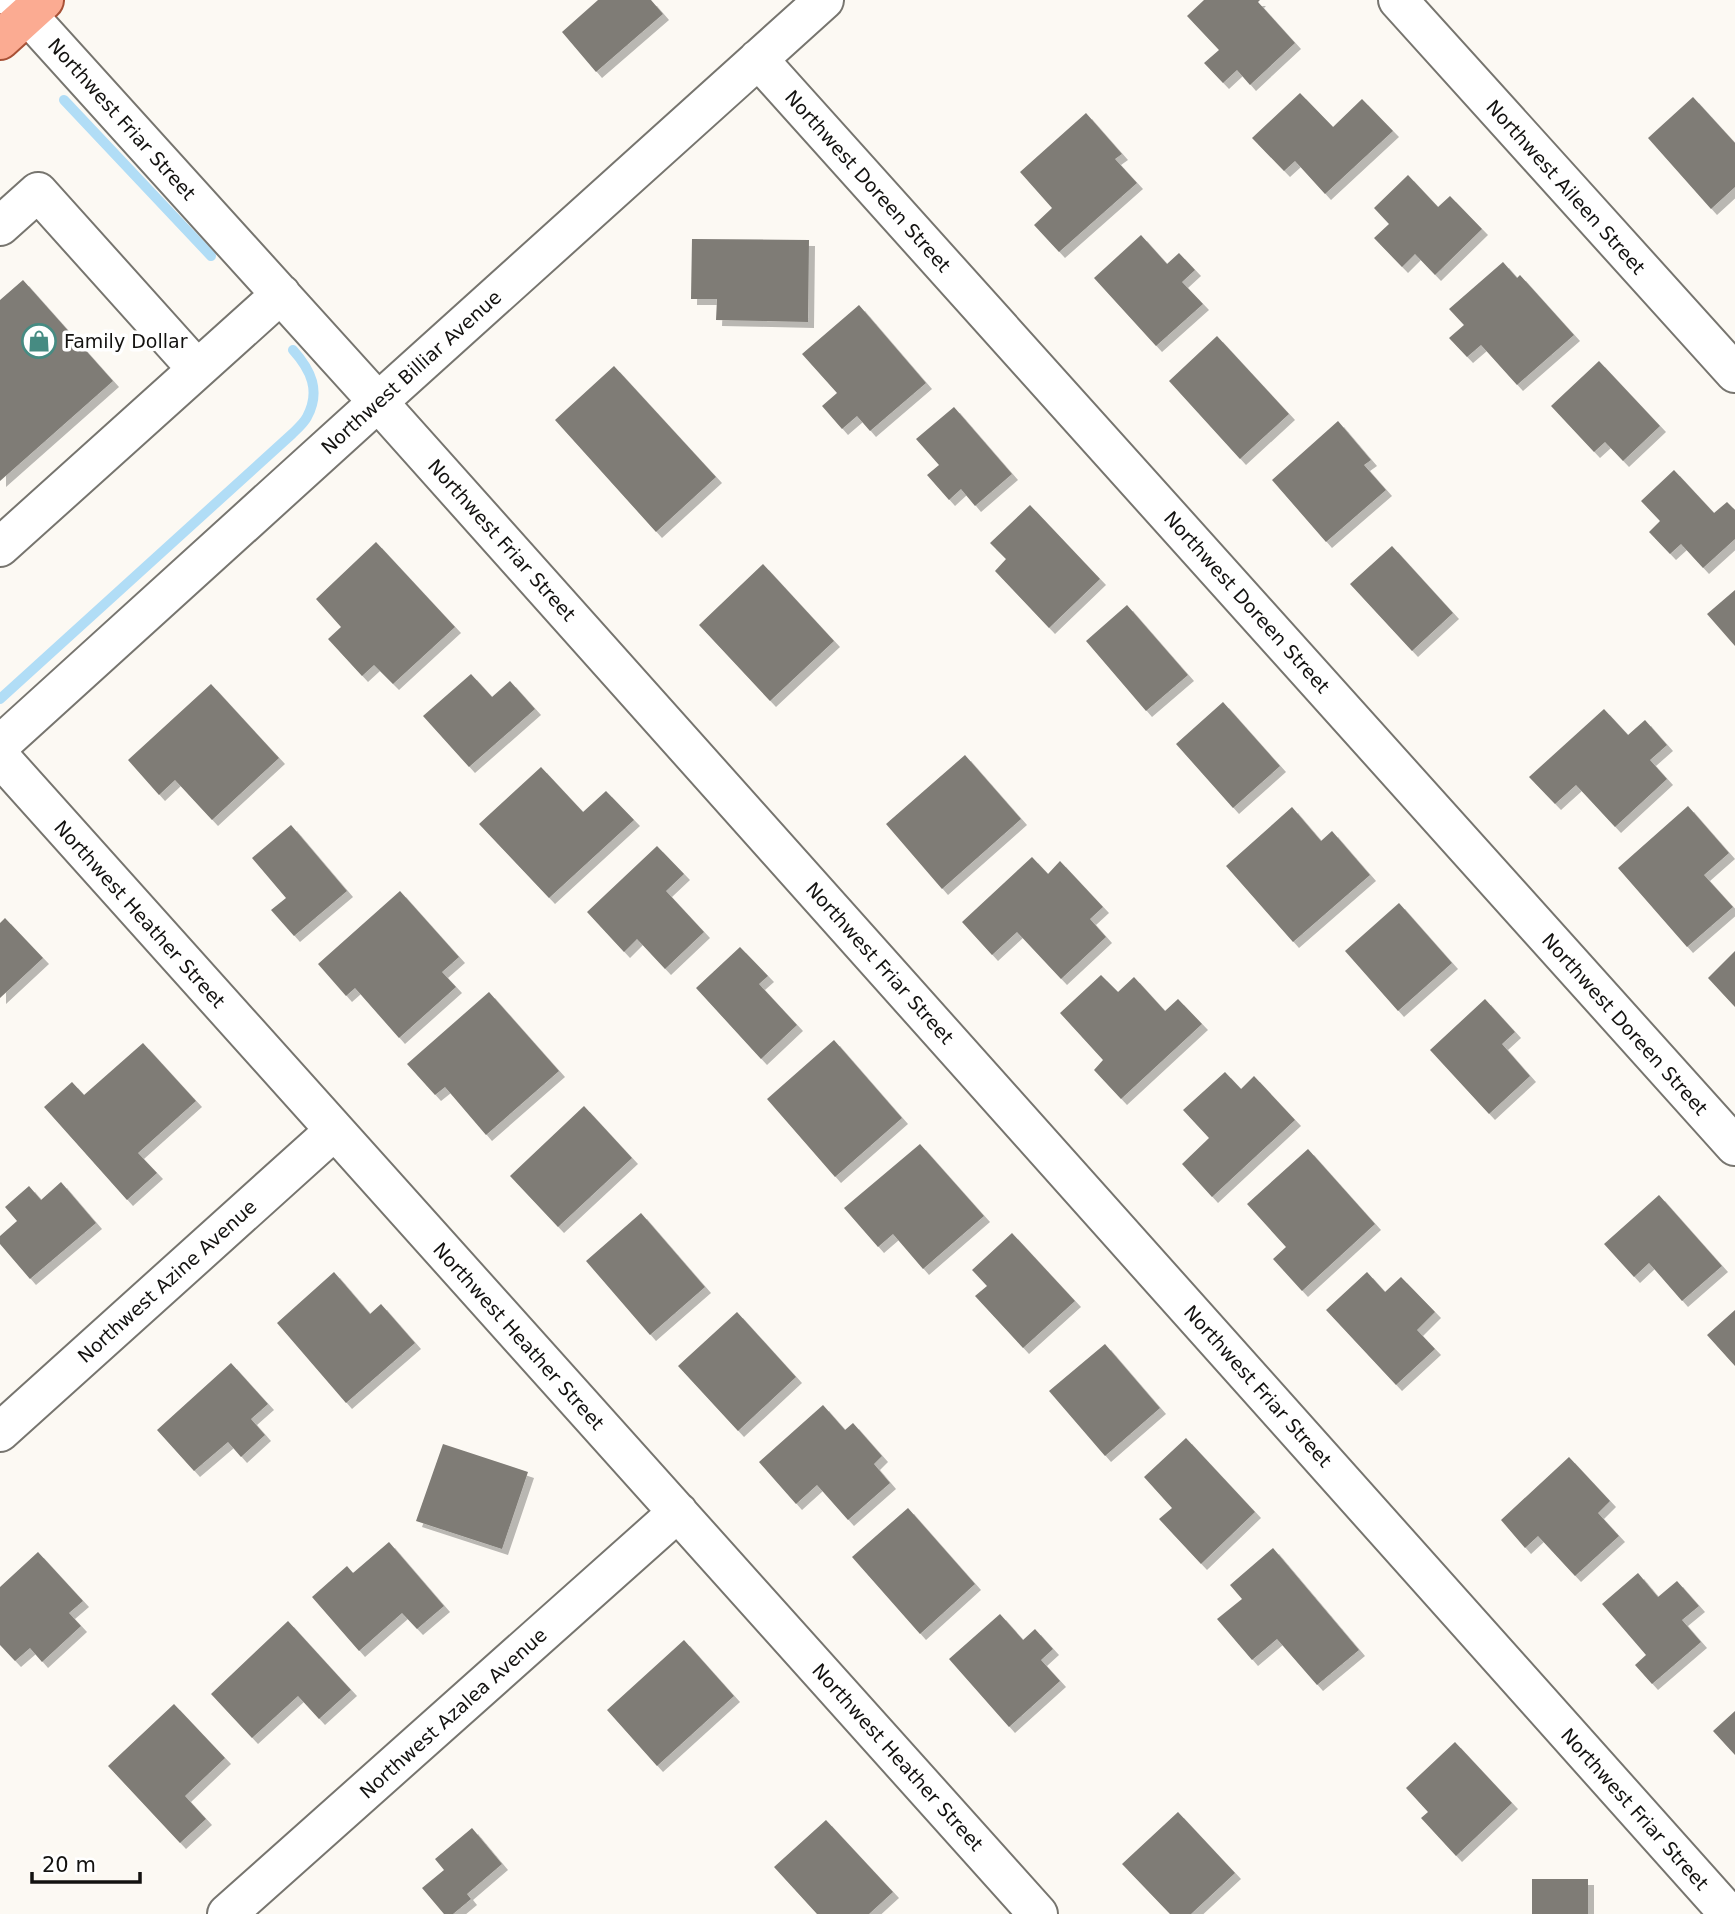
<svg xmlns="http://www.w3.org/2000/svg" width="1735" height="1914" viewBox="0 0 1735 1914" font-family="'DejaVu Sans',sans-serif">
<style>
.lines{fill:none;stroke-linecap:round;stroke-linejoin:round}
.stream{stroke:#b1ddf6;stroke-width:10}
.building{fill:#7f7c76;filter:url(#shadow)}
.minor-casing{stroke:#77756f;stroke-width:42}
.major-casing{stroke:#a85136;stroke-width:42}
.minor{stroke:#fff;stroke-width:38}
.major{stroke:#fbab92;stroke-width:38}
.labels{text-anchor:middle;stroke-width:7;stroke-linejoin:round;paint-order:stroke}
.street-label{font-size:19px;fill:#131210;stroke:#fff}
.poi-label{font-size:19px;fill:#131210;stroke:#fff;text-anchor:start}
</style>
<defs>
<filter id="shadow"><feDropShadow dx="6" dy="6" stdDeviation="0" flood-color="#0004"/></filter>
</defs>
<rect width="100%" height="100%" fill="#fcf9f3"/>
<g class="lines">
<path class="stream" d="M64,100L211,256
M0,699L292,434C297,429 304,423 307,417C321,391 311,370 293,350"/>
</g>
<path class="building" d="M598,0H651L663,14L596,72L562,32Z
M1204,0H1260L1258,2L1295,43L1250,85L1237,70L1223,83L1204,63L1219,50L1187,16Z
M1300,93L1333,127L1362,99L1393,131L1325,194L1295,161L1284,171L1252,138Z
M1693,97L1735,143V187L1711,209L1648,138Z
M1086,113L1122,154L1115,159L1137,183L1059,252L1034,225L1052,208L1020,172Z
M1408,175L1438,207L1450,196L1482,229L1435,275L1415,254L1402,267L1374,238L1389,224L1374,208Z
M1141,235L1167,264L1179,253L1195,270L1182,282L1203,304L1156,346L1094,278Z
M692,239L809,240L808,322L716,320L717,299H691Z
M1503,262L1517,278L1520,275L1574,335L1517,385L1481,345L1467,357L1449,338L1464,325L1449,309Z
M23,280L113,381L0,481V300Z
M859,305L926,383L870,431L857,416L842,429L822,406L837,393L802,354Z
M1217,336L1289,414L1240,459L1169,381Z
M1599,361L1660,426L1623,461L1605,442L1594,452L1551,406Z
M614,366L716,477L656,532L555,420Z
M954,407L1012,474L975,506L961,489L949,500L927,475L939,465L916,439Z
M1338,421L1371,460L1364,465L1386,490L1326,542L1272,480Z
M1674,470L1714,513L1727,502L1735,510V539L1703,568L1681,544L1670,554L1649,532L1660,521L1641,501Z
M1030,505L1100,579L1049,628L995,571L1006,559L990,543Z
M376,542L455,627L393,684L374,665L362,676L328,639L341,627L316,599Z
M1392,546L1453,613L1412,651L1350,584Z
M763,564L834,641L770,701L699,625Z
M1735,590V646L1707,614Z
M1127,605L1188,675L1146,711L1086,641Z
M471,674L492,697L510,681L535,709L469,767L423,716Z
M211,684L279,758L212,820L175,780L159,795L128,760Z
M1223,702L1280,766L1233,808L1176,744Z
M1604,709L1628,735L1645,720L1667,745L1650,760L1667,779L1615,827L1576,785L1555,804L1529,777Z
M965,755L1021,819L942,889L886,824Z
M541,767L583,812L606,791L634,820L549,898L479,824Z
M1688,806L1729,853L1704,875L1733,907L1687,947L1618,868Z
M1292,807L1321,841L1332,831L1370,875L1293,942L1226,866Z
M291,825L347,891L294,936L271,910L286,898L252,858Z
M657,846L684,874L666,891L704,932L665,969L637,939L624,952L587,912Z
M1032,857L1048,874L1060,861L1103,907L1090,919L1106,937L1061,979L1017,932L992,955L962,922Z
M400,891L459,957L442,972L456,987L399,1038L355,988L346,996L318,964Z
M1399,903L1452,963L1398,1011L1345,951Z
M5,918L43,958L0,998V923Z
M740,947L768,976L759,984L797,1025L761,1059L696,988Z
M1735,951V1007L1708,978Z
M1101,975L1118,992L1134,977L1165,1011L1178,999L1202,1024L1121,1099L1094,1070L1103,1060L1060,1013Z
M489,992L559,1071L486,1135L445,1087L435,1095L407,1064Z
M1485,999L1515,1032L1502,1044L1530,1076L1489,1114L1430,1050Z
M834,1040L902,1118L835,1177L767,1099Z
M143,1043L196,1101L138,1153L157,1173L127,1200L44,1107L72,1082L84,1095Z
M1225,1072L1241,1089L1254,1076L1295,1120L1212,1197L1182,1164L1209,1138L1183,1110Z
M584,1106L632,1158L558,1227L510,1176Z
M920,1144L984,1216L923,1269L893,1234L878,1247L844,1208Z
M1308,1149L1375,1224L1302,1291L1273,1259L1286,1247L1247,1204Z
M61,1182L96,1223L30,1279L0,1244V1236L17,1221L5,1207L29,1186L41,1200Z
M1659,1195L1722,1266L1682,1301L1649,1263L1634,1277L1604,1244Z
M641,1213L705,1287L650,1335L586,1261Z
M1012,1233L1075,1301L1023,1348L975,1296L987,1286L972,1270Z
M334,1272L370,1314L381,1304L415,1343L346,1403L277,1323Z
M1367,1272L1385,1292L1401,1277L1435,1312L1417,1330L1435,1349L1396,1385L1326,1310Z
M1735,1310V1366L1707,1335Z
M737,1312L796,1377L738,1431L678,1366Z
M1105,1344L1160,1408L1105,1456L1049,1391Z
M231,1363L268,1404L251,1419L265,1435L241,1457L228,1442L194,1471L157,1430Z
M823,1405L845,1430L853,1423L882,1456L874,1464L890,1483L848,1520L817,1485L796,1504L759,1462Z
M1186,1438L1255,1512L1201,1564L1159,1519L1172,1508L1144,1477Z
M443,1444L528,1472L502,1549L416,1521Z
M1569,1457L1610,1501L1598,1513L1619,1536L1575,1576L1538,1536L1525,1548L1501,1520Z
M908,1508L975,1584L920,1634L852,1557Z
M389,1542L444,1606L417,1629L402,1613L359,1651L312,1597L347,1566L353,1573Z
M1273,1548L1359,1650L1317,1685L1277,1639L1252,1660L1217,1619L1242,1599L1230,1585Z
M38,1552L83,1601L69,1613L81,1626L42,1662L30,1648L15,1661L0,1645V1587Z
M1638,1573L1658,1597L1677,1581L1699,1606L1682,1620L1701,1642L1652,1684L1635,1665L1646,1655L1602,1604Z
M1000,1614L1023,1640L1035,1629L1053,1649L1041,1660L1060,1681L1009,1727L949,1659Z
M288,1621L351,1690L319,1719L298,1696L252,1738L211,1694Z
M684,1640L734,1696L657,1766L607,1710Z
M174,1704L225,1758L185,1796L206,1819L180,1843L108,1766Z
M1735,1711V1755L1713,1731Z
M1455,1742L1512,1803L1456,1856L1421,1818L1428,1812L1406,1788Z
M1178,1812L1235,1873L1191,1914H1170L1122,1864Z
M826,1820L893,1892L869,1914H817L774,1867Z
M472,1828L502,1864L467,1894L471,1899L453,1914H444L422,1888L444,1870L435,1859Z
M1532,1879H1588V1914H1532Z"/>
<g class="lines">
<g class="minor-casing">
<path id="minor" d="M14,0L378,402L1729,1914
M1398,0L1735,373
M758,59L1735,1146
M0,226L38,192L197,369
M0,547L281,294
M0,745L378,402L824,0
M0,757L1038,1914
M0,1432L334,1131
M227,1914L678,1512"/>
</g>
<g class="major-casing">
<path id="major" d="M0,40L44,0"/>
</g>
<use href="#minor" class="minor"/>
<use href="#major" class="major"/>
</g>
<defs>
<g id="shop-ring" transform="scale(1.75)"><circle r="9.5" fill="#fff" stroke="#468b82" stroke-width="1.5"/><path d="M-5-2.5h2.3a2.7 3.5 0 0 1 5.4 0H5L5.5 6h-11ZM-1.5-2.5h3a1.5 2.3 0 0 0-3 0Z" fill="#468b82"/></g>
</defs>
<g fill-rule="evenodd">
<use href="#shop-ring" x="39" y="341"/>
</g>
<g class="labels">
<g class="street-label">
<text transform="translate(122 119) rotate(48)" y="7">Northwest Friar Street</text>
<text transform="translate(868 181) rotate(48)" y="7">Northwest Doreen Street</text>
<text transform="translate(1566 187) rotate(48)" y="7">Northwest Aileen Street</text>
<text transform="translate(411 372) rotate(-42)" y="7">Northwest Billiar Avenue</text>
<text transform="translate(502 540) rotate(48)" y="7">Northwest Friar Street</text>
<text transform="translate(1247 602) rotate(48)" y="7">Northwest Doreen Street</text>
<text transform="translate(140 914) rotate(48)" y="7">Northwest Heather Street</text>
<text transform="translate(880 963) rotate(48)" y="7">Northwest Friar Street</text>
<text transform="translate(1625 1024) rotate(48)" y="7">Northwest Doreen Street</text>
<text transform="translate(167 1281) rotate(-42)" y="7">Northwest Azine Avenue</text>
<text transform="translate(519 1336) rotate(48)" y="7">Northwest Heather Street</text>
<text transform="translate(1258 1386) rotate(48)" y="7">Northwest Friar Street</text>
<text transform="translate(453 1713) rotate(-42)" y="7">Northwest Azalea Avenue</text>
<text transform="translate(898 1757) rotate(48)" y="7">Northwest Heather Street</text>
<text transform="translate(1635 1809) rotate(48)" y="7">Northwest Friar Street</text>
</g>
<g class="poi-label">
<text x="64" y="348">Family Dollar</text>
</g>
</g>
<path d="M32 1872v10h108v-10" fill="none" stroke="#131210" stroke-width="3.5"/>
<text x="42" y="1872" font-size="21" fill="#131210" stroke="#ffffff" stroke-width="5" paint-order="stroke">20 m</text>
</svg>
